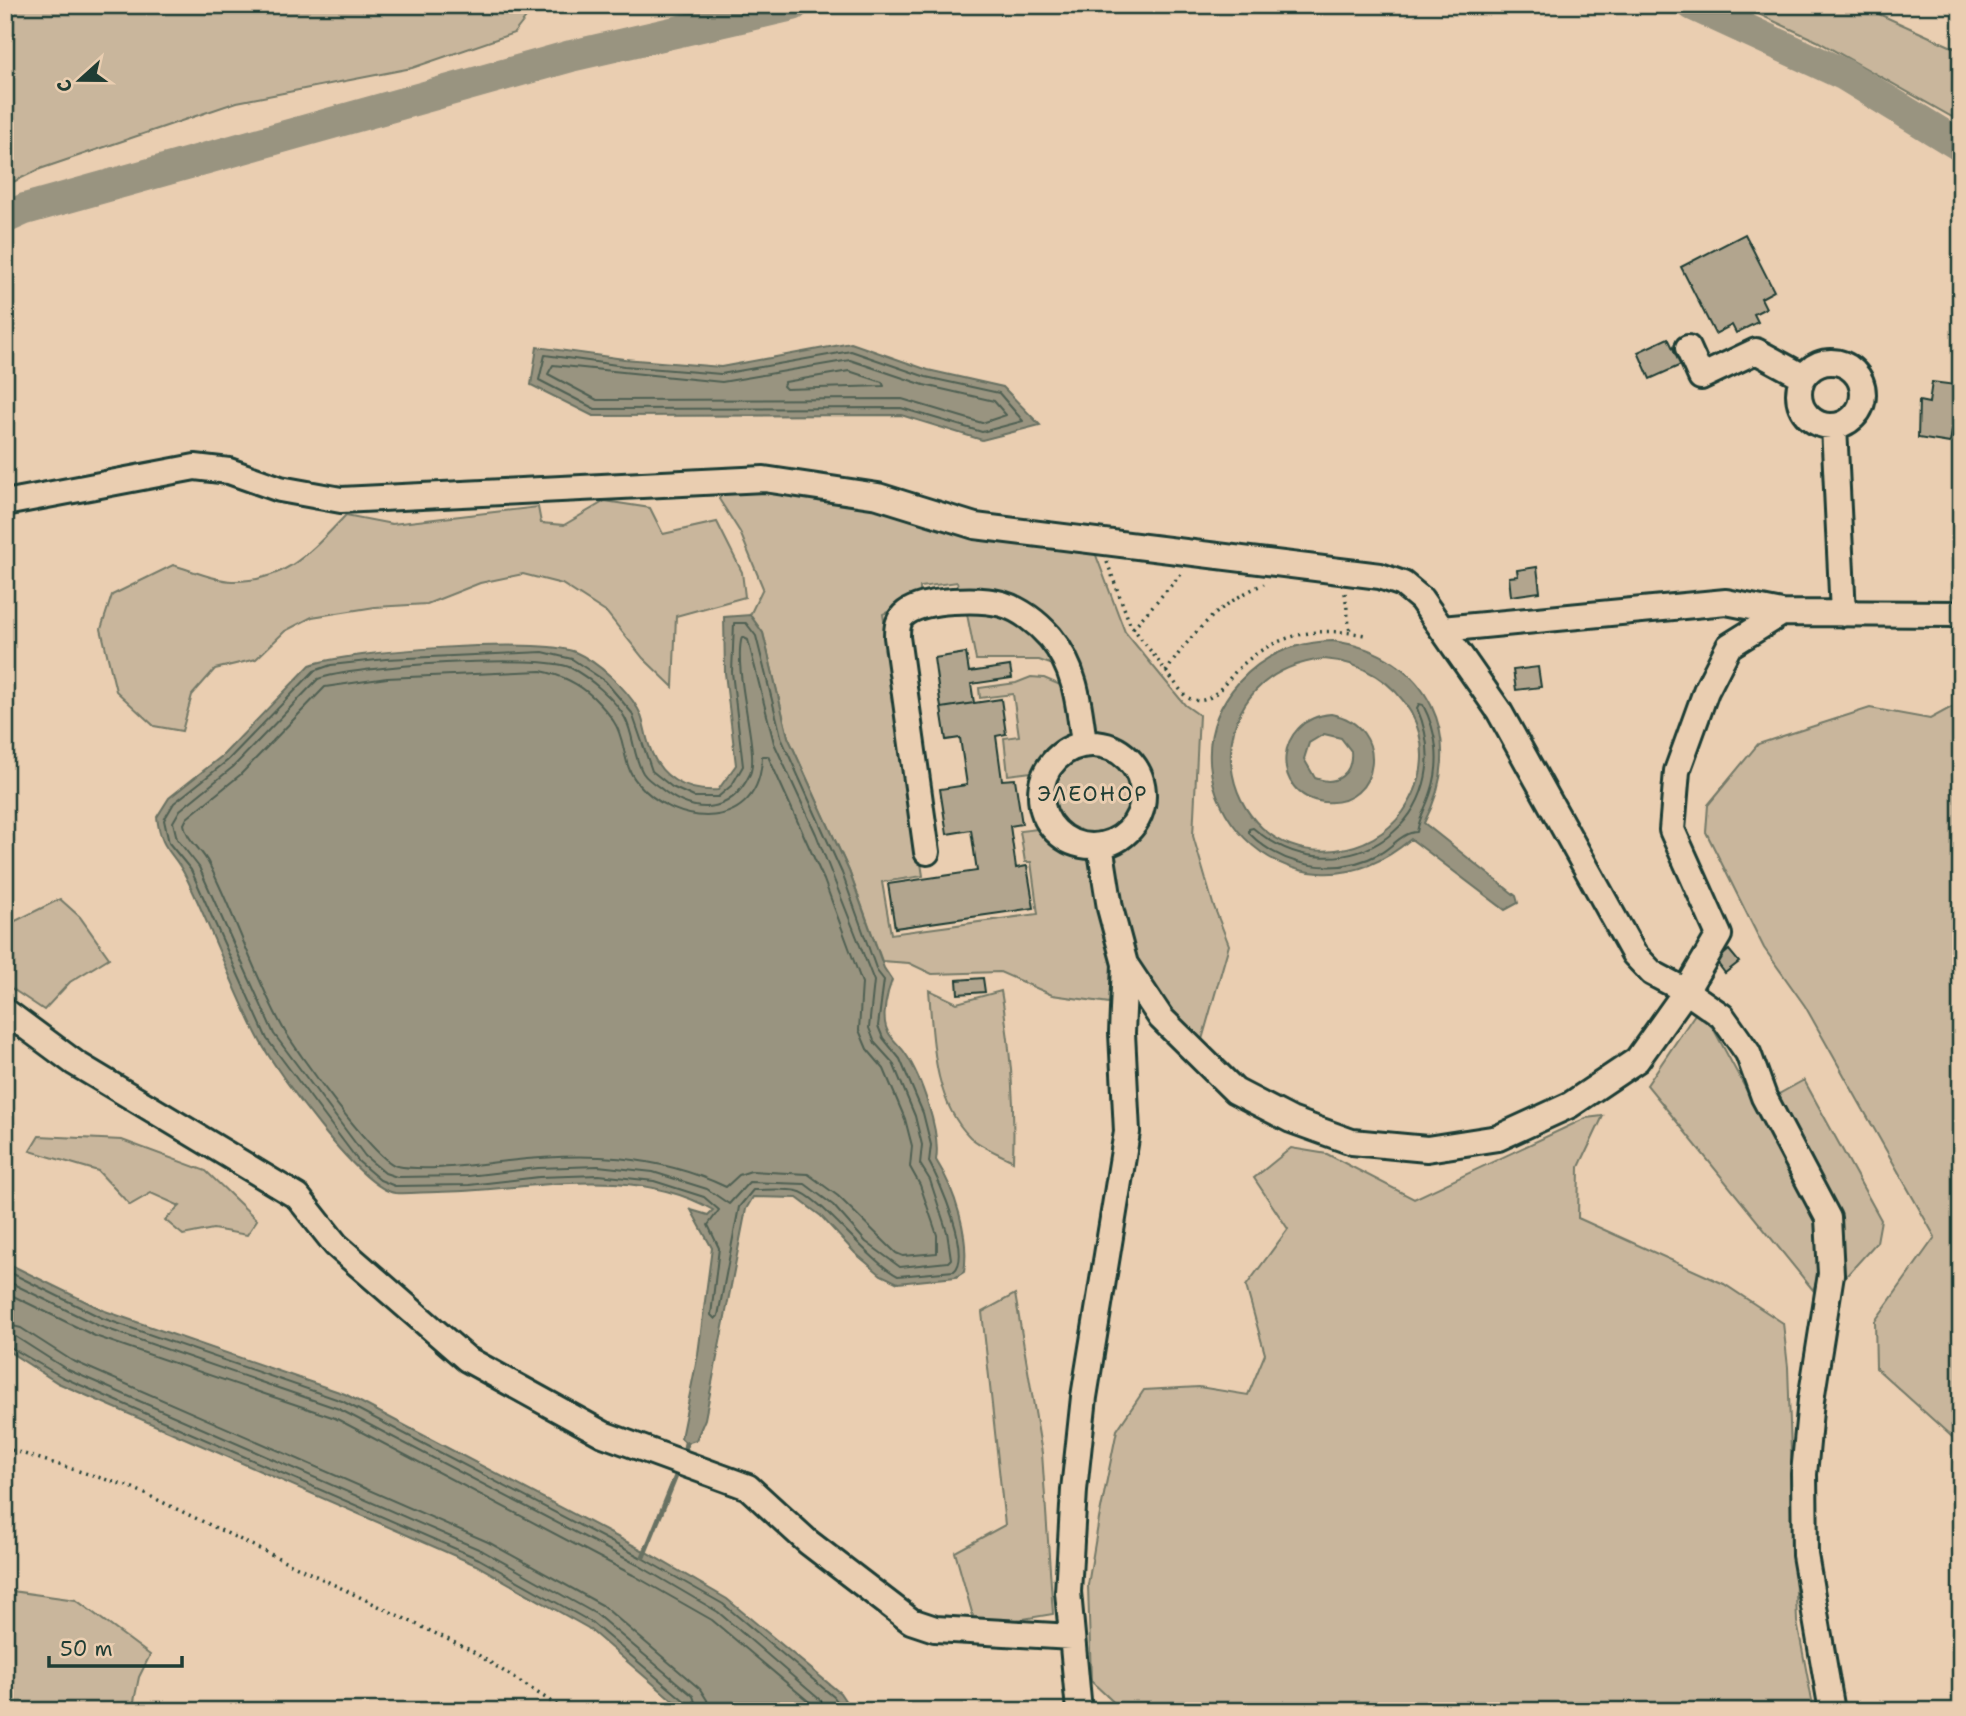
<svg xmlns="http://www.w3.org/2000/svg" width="1966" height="1716" viewBox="0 0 1966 1716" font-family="'Shantell Sans',sans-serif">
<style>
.green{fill:#c9b69c;stroke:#747a68;stroke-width:2}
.water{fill:#999480;stroke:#687162;stroke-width:2;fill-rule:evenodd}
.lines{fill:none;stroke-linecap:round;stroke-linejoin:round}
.shore{stroke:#506052;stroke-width:2}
.stream{stroke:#687162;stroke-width:5}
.river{stroke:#999480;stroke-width:32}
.building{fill:#b2a58e;stroke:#1f3d34;stroke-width:2}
.minor-casing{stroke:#1f3d34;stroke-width:30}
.path{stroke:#1f3d34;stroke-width:3.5;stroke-dasharray:2 5;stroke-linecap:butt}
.minor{stroke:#eaceb1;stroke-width:24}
.labels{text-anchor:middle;stroke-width:6;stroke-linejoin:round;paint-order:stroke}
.neighbourhood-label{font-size:21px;letter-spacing:2px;fill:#1f3d34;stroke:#eaceb1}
</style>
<rect width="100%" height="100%" fill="#eaceb1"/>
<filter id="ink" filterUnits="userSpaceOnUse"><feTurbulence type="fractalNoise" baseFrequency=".0143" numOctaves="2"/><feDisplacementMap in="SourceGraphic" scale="14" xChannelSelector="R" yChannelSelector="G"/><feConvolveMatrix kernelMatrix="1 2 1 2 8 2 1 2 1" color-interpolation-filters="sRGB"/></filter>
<g filter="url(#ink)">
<path class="green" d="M5,5H536L514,33L412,68L237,102L40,169L5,186Z
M1739,5H1859L1961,51V122L1817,41Z
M765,489L835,498L1094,550L1125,632L1185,705L1199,715L1193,836L1213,904L1229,945L1201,1043L1183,1030L1126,945L1111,850C1119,843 1129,839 1136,830C1156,805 1152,765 1125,747C1115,741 1105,739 1095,734L1070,652L960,592L957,582L920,587V597L883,614L923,876L882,882L891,934L1038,914L1031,862H1025L1020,831L1046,828L1062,843L1089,851L1114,947L1117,1004L1052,995L1000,972L932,974L909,963L882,961L849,871L788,737L763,633L750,615L763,588L740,532L719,499L725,490Z
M605,501L650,508L663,534L717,522L742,572L745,597L676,616L673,687L643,658L607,613L562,584L523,574L480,583L427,604L375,607L312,617L285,631L256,659L215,669L192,695L182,731L154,726L116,691L101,629L112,595L173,565C191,570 213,580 232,581C287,582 311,551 346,515L392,524L538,507L541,523L564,525Z
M966,609L1009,618L1045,648L1056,666L1039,660H976Z
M1031,677L1044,678L1065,687L1074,737L1055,749L1039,771L1008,775L1004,738L1019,736L1013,694L980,698L979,688L1016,683Z
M1961,702V1445L1876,1368L1875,1321L1935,1237L1805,1006L1764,948L1706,832L1708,805L1758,744L1870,708L1930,719Z
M1052 794a40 40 0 1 1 80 0a40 40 0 1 1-80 0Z
M60,899L80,917L109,958L70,982L44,1010L5,984V926Z
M929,990L957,1003L1001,991C1011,1048 1015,1103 1013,1161C1000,1154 981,1147 970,1137C933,1100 933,1039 929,990Z
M1697,1011L1713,1028L1816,1219L1824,1260L1813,1290L1647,1085Z
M1804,1080L1881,1220L1877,1242L1839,1284L1779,1094Z
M1603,1116L1579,1167L1578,1218L1724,1284L1783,1323L1788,1367L1797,1622L1814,1711H1123L1091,1681L1088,1585L1099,1519L1117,1430L1144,1390L1199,1387L1248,1395L1265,1354L1246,1286L1288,1229L1254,1178L1291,1148L1327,1154L1414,1199L1586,1118Z
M39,1136L122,1140L206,1171L257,1220L247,1235L213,1229L183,1235L165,1220L180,1206L151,1193L130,1205L98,1171L30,1151Z
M1015,1294L1042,1453L1053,1614L999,1623H975L955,1552L1005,1525L982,1312Z
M5,1586L12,1591L76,1600L150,1655L139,1677L132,1711H5Z"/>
<path class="water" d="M851,343L928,370L1003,387L1040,425L982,440L901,415L593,416L531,385L537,347L624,359L721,367Z
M750,615L763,633L788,737L849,871L884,968L892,980C887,993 882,1014 886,1027C889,1038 899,1044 905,1053C921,1076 941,1133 936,1160C955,1190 970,1237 964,1272L956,1277L898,1283L881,1275L855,1253L821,1216L797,1198L753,1197L746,1209L705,1419L696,1440L686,1443L681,1438L698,1354L712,1248L691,1210L708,1215L713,1210C629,1162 528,1191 437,1192C424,1192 409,1194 395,1193C360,1188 278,1074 260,1041C232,988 213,931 186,877C173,850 161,852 157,817L169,798L222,756L310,665C347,651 540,637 575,652C598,662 626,688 638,709C644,719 645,734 649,745C659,777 684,792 718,790L736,765L725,673L724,617Z
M1333,641C1430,654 1468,740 1424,823L1516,896L1518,903L1505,910L1411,839C1288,944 1148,784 1239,682C1264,654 1296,642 1333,641ZM1324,659C1402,665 1451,744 1403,812C1387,834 1362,847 1336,850C1212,863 1185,675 1324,659Z
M1331,714C1392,725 1381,808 1324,802C1269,796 1274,718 1331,714ZM1324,734L1341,738L1351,751C1353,773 1337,787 1315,778L1304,759L1309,743Z
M5,1262L105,1311L345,1394L646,1552L727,1599L840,1693L852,1711H685L588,1628L476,1565L58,1383L5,1349Z"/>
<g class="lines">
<path class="shore" d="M851,351L926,377L999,393L1023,421L982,432L901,408L595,409L539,380L545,355L624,366L721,374Z
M850,360L924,385L994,401L1006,415L982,423L902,399L597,400L548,374L553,365L722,382Z
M849,371L882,382L884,386L786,389L783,386L785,382Z
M734,623H746L756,636L782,740L842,873L877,971L884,980L878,1026L883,1038L900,1059L923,1113L931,1145L929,1162C939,1180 973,1256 954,1271L898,1276C868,1261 818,1194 797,1191C784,1188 766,1190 753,1190L739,1207L718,1316L715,1319L711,1315L719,1248L708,1225L719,1210L704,1197L654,1181L599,1175L539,1177L469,1185L395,1186L380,1180L359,1162L267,1039L191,870L169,843L164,820L174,803L227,761L314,671L331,665L386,659L543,652L572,659L605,681L632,713L652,771L672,787L694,797H718L732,785L743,766L732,672Z
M742,637L748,640L774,743L816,834L874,981L869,1028L875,1043L893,1063L915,1116L922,1145L920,1164L930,1180L947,1232L951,1259L948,1262L900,1267L866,1242L833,1205L805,1184L749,1182L729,1204L707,1189L653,1172L598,1166L538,1168L468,1176L397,1177L385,1173L365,1156L274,1034L199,867L177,839L173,822L180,810L233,767L318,679C350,666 542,653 571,668C590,678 615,699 625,718C634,735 633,756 643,773C647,779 653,783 659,787C692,815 730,816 750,774C760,752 732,669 742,637Z
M541,671C561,675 578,683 593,697C600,704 609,713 614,722C626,739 622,765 637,782C676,829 761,833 762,756H768L824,880L862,983L859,1030L867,1049L884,1069L905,1119L912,1146L910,1167L920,1185L937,1235V1253L903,1256L896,1253L838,1196L808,1174L751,1171L739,1175L726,1187C657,1154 583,1152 508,1161C478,1164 427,1172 397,1166C376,1162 296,1051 283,1028C254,976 236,917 209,864C202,849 186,840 184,824L187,818L240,775L325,687L387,678Z
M1419,704L1423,705C1437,732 1441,763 1431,792C1426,808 1420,815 1417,832C1403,832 1393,846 1381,853C1337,877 1283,868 1249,833V829L1253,828C1343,904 1464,818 1417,708Z
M5,1270L102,1318L342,1401L642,1558L723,1604L834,1697L844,1711
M5,1280L99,1326L339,1409L638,1565L718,1612L833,1711
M5,1292L95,1336L335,1418L633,1575L712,1620L820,1711
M5,1324L21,1328L71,1360L488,1542L602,1605L700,1689L707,1700L709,1711
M5,1335L16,1337L66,1369L483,1551L596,1614L693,1696L698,1711
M5,1344L62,1377L479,1559L591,1622L687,1703L689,1711"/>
<path class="stream" d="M685,1448L686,1443
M643,1557L676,1476"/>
<path class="river" d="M1693,5L1845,75L1961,146
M5,218L25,209L571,56L793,5"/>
</g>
<path class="building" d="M1745,234L1774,291L1761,298L1766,308L1754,314L1758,322L1736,333L1732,325L1715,334L1681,267Z
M1668,338L1681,365L1650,379L1638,352Z
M1932,382L1956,385L1954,397L1961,398V433L1952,431L1950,443L1918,438L1919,401L1929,403Z
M1537,567L1540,592L1511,596L1509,577L1518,576L1517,570Z
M966,653L969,672L1010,666L1012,678L971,684L974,703L941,708L934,658Z
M1538,667L1541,687L1516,690L1513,670Z
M1001,699L1006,734L996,736L1002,780L1015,779L1022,824L1010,826L1016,868L1027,866L1034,908L895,928L888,884L977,871L971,830L947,834L940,789L967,785L960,738L946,740L941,708Z
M1729,950L1739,962L1725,973L1716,961Z
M983,978L985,992L958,994L957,980Z"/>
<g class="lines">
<g class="minor-casing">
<path id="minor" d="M1688,348L1701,377L1756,351L1802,376
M1799 394a32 32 0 1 1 64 0a32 32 0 1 1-64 0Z
M1834,426L1843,614
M5,503L195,467L229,471L280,489L341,500L764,479L878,496L975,526L1380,576L1403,584L1421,599L1499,711L1634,954L1652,973L1686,991L1722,1016L1748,1053L1764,1097L1828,1218L1831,1274L1811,1400L1804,1474L1805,1555L1832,1711
M1442,629L1726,602L1782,613
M1041 795a51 51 0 1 1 102 0a51 51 0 1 1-102 0Z
M927,852L897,637C897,627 898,619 906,613C925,599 980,598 1002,604C1020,609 1038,623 1050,637C1076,668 1079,705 1084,744
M1125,964L1161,1018L1235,1091L1291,1120L1352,1142L1427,1149L1498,1138L1570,1105L1637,1060L1686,991L1719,935L1672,830L1677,771L1706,691L1729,646L1782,613L1961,614
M5,1011L75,1063L298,1197L336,1245L467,1359L603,1434L748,1487L808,1542L911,1621L935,1629L1072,1637
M1079,1711L1068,1592L1074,1490L1084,1397L1127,1132L1122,1033L1125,964L1110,908L1100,845"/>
</g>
<path class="path" d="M1107,562L1130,624L1185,696C1209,711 1222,685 1237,670C1247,660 1260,650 1273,644C1303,630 1332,629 1365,635
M1345,593L1350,633
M1133,628L1183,572
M1166,672C1191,633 1221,602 1264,584
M5,1448L133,1488L472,1651L566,1711"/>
<use href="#minor" class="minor"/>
</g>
</g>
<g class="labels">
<g class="neighbourhood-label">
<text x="1093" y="801">ЭЛЕОНОР</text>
</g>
</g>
<rect width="1966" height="1716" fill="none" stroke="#eaceb1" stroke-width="28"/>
<rect x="14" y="14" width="1938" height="1688" fill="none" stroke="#1f3d34" stroke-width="2.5" filter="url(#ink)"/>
<g transform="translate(80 80) rotate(249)" stroke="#eaceb1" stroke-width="5" paint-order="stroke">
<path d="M0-5L12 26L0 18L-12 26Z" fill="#1f3d34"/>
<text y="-10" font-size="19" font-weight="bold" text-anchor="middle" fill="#1f3d34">С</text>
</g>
<path d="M49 1656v10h133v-10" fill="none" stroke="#1f3d34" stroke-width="3.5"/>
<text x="60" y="1656" font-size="21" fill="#1f3d34" stroke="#eaceb1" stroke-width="5" paint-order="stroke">50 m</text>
</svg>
